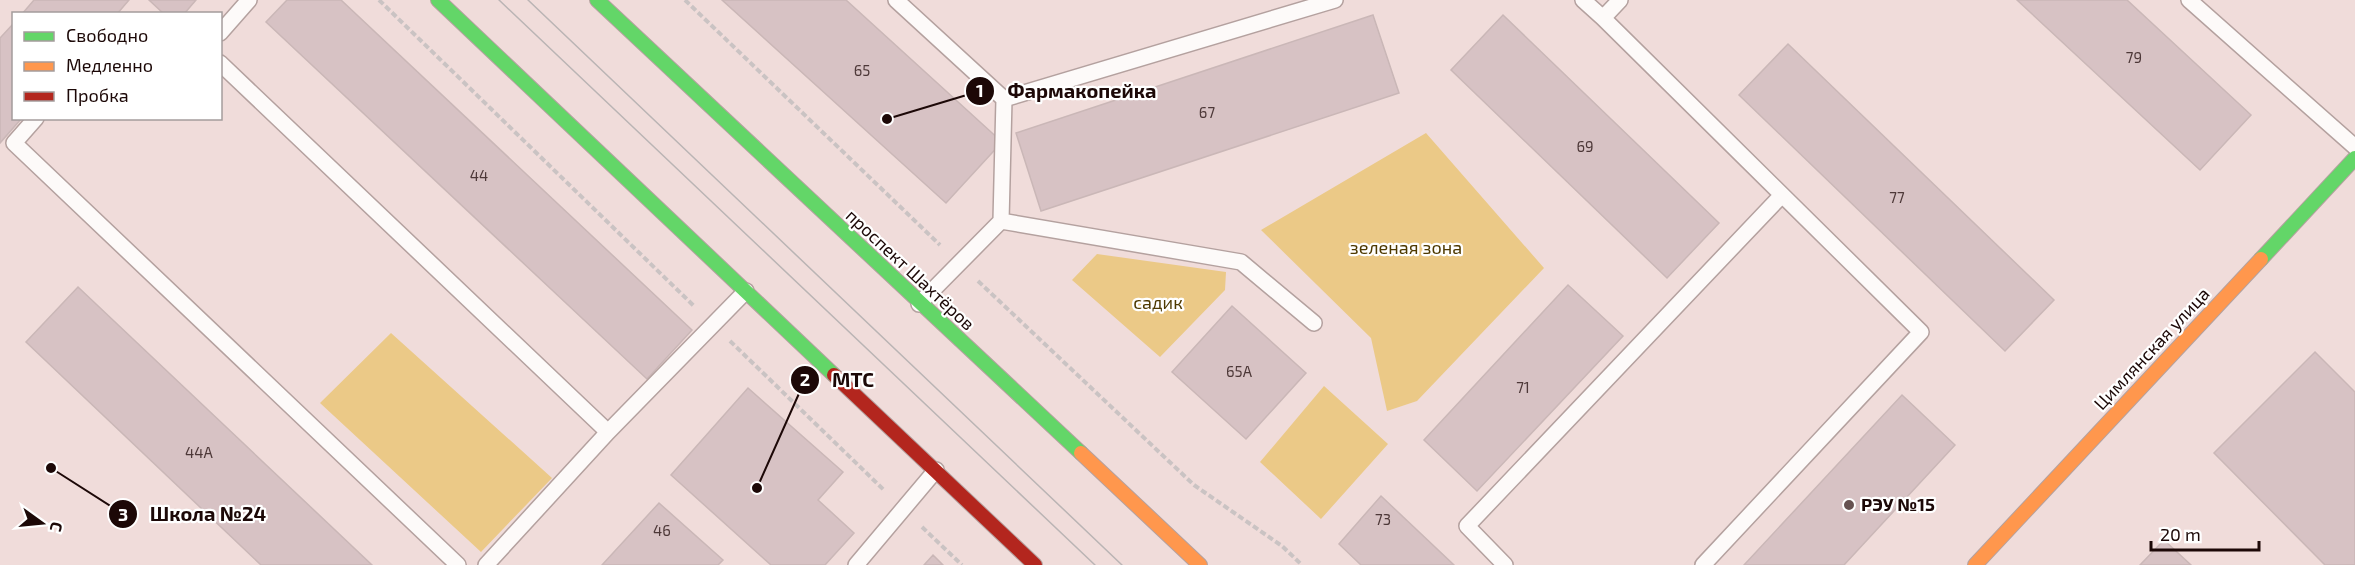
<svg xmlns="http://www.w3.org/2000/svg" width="2355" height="565" viewBox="0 0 2355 565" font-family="'Exo 2',sans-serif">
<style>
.green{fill:#ebc987}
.building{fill:#d7c2c4;stroke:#cab7b7;stroke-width:1.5}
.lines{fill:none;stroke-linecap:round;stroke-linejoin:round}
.lane-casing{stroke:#b4a19f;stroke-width:18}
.fast-casing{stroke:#b4a19f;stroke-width:16}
.slow-casing{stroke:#b4a19f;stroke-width:16}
.jam-casing{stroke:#b4a19f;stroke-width:16}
.path{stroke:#cac3c3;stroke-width:4;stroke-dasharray:6 3;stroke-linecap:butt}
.lane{stroke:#fdfaf9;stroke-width:15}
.fast{stroke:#63d668;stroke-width:14}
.slow{stroke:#ff974d;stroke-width:14}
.jam{stroke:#b3261e;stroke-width:14}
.tram{stroke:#bab4b4;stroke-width:1.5}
.poi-dot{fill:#665251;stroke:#fff;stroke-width:2}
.labels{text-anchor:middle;stroke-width:4.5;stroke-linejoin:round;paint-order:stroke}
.number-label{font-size:15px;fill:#4d3838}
.park-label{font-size:18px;fill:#4e3900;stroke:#fff}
.street-label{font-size:18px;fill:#1c0807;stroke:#fff}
.poi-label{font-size:18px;font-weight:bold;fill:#1c0807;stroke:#fff;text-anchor:start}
.leader{fill:none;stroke:#1c0807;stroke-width:2}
.callout-dot{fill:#1c0807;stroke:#fff;stroke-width:2}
.mark-label{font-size:18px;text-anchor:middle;font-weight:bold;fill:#fff}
.callout-label{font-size:20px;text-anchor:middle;font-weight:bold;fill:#1c0807;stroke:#fff;stroke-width:4.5;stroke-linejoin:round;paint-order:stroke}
</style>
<rect width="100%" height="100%" fill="#f0dcda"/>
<path class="green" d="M1426,133L1544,268L1417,401L1387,411L1371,338L1261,230Z
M1097,254L1226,272L1225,290L1160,357L1072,280Z
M391,333L552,478L481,552L320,403Z
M1324,386L1388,444L1321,519L1260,462Z"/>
<path class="building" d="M34,0H129L117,14H22Z
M149,0H196L184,14H164Z
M287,0H341L692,330L647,379L266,22Z
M722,0H846L1002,142L946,203Z
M2017,0H2127L2251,115L2200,170Z
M1373,15L1399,93L1041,211L1016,133Z
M1503,15L1719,223L1667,278L1451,70Z
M14,23V118H22L0,143V38Z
M1788,44L2054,300L2005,351L1739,95Z
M1568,285L1623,336L1477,491L1424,440Z
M78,287L372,565H261L26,342Z
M1232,306L1306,373L1246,439L1172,372Z
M2315,352L2355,392V565H2325L2214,453Z
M748,388L843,472L818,500L854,533L825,565H771L671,475Z
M1902,395L1955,445L1844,565H1744Z
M1381,496L1454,565H1361L1339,544Z
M659,503L723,560L718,565H602Z
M2164,540L2191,565H2140Z
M933,555L943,565H924Z"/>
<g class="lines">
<g class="lane-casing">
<path id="lane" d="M896,0L1004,99
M1583,0L1603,18L1620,0
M2189,0L2355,147
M1603,18L1921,332L1703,565
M220,33L249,0
M220,63L608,432L486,565
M36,118L14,143L458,565
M1001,221L1004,99L1335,0
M919,304L1001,221L1241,262L1314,323
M608,432L746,291
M856,565L936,470
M1505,565L1467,526L1782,195"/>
</g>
<g class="fast-casing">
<path id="fast" d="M438,0L834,375
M597,0L1081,453
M2261,259L2355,158"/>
</g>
<g class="slow-casing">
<path id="slow" d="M1081,453L1200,565
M1975,565L2261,259"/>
</g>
<g class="jam-casing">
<path id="jam" d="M834,375L1035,565"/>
</g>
<path class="path" d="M379,0L695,307
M685,0L940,245
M978,281L1194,485L1282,546L1302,565
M730,341L885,491
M922,527L962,565"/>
<use href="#lane" class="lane"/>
<use href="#fast" class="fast"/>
<use href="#slow" class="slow"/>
<use href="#jam" class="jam"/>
<path class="tram" d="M499,0L1095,565
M528,0L1122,565"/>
</g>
<circle class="poi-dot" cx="1849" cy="505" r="6"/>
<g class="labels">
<g class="number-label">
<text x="2134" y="63">79</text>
<text x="862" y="76">65</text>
<text x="1207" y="118">67</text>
<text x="1585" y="152">69</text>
<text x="479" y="181">44</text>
<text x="1897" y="203">77</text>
<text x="1239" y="377">65А</text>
<text x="1523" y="393">71</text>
<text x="199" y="458">44А</text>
<text x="1383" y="525">73</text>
<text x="662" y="536">46</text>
</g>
<g class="park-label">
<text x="1406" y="254">зеленая зона</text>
<text x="1158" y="309">садик</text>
</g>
<g class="street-label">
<text transform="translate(910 270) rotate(43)" y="6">проспект Шахтёров</text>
<text transform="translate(2152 349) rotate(-47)" y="6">Цимлянская улица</text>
</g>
<g class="poi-label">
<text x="1861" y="511">РЭУ №15</text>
</g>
</g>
<path class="leader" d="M887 119L980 91M757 488L805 380M51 468L123 514"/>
<g class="callout-dot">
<circle cx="887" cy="119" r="6"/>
<circle cx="757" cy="488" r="6"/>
<circle cx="51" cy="468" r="6"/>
<circle cx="980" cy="91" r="15"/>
<circle cx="805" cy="380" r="15"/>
<circle cx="123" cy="514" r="15"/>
</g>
<g class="mark-label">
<text x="980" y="97">1</text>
<text x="805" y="386">2</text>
<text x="123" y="521">3</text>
</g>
<g class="callout-label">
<text x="1082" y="98">Фармакопейка</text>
<text x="853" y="387">МТС</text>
<text x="208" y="521">Школа №24</text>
</g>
<rect x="12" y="12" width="210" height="108" fill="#ffffff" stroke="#a49c9c" stroke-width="1.5"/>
<rect x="24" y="32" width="30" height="9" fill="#63d668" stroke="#a49c9c" stroke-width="1.5"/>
<text x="66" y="42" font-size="18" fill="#1c0807">Свободно</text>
<rect x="24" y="62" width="30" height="9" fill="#ff974d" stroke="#a49c9c" stroke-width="1.5"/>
<text x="66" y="72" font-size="18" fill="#1c0807">Медленно</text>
<rect x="24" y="92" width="30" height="9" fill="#b3261e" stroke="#a49c9c" stroke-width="1.5"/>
<text x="66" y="102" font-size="18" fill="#1c0807">Пробка</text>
<g transform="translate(42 523) rotate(105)" stroke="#ffffff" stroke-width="4.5" paint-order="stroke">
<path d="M0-4.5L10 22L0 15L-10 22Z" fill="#1c0807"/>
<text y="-9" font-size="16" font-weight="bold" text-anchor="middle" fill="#1c0807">С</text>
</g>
<path d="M2151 541v9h108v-9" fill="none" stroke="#1c0807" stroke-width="3"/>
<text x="2160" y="541" font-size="18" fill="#1c0807" stroke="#ffffff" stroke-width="4.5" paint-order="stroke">20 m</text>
</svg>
